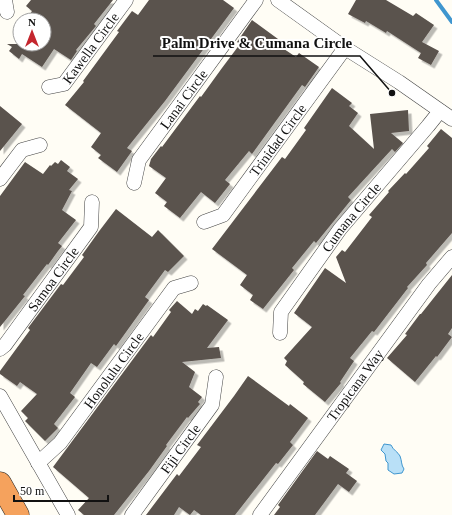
<svg xmlns="http://www.w3.org/2000/svg" width="452" height="515" viewBox="0 0 452 515" font-family="Georgia,serif">
<style>
.water{fill:#b9e0f7;stroke:#3f96cf}
.lines{fill:none;stroke-linecap:round;stroke-linejoin:round}
.stream{stroke:#3f96cf;stroke-width:4}
.building{fill:#5a524d;filter:url(#shadow)}
.street-casing{stroke:#444;stroke-width:15}
.highway-casing{stroke:#222;stroke-width:23}
.street{stroke:#fff;stroke-width:14}
.highway{stroke:#f5a25d;stroke-width:22}
.labels{text-anchor:middle;stroke-width:4;stroke-linejoin:round;paint-order:stroke}
.street-label{font-size:14px;fill:#111;stroke:#fff}
.leader{fill:none;stroke:#111;stroke-width:1.5}
.callout-dot{fill:#111;stroke:#fff;stroke-width:1.5}
.callout-label{font-size:15px;text-anchor:middle;font-weight:bold;fill:#111;stroke:#fff;stroke-width:4;stroke-linejoin:round;paint-order:stroke}
</style>
<defs>
<filter id="shadow"><feDropShadow dx="3.5" dy="3.5" stdDeviation="0" flood-color="#0004"/></filter>
</defs>
<rect width="100%" height="100%" fill="#fffdf5"/>
<path class="water" d="M384,444L391,445C393,450 398,452 400,456C402,461 401,465 404,469L402,473L394,474L388,470V463L386,461L385,454L381,450Z"/>
<g class="lines">
<path class="stream" d="M436,0L452,22"/>
</g>
<path class="building" d="M31,0H113L94,24L96,26L76,50L77,51L71,60L54,49L42,67L22,54L19,59L9,51L12,47L7,44H44V20H26L32,11L26,6Z
M149,0H223L234,8L165,101L127,148L132,151L117,172L98,158L101,155L91,147L101,133L65,105L84,82L83,81L119,32L117,31L132,11L138,15Z
M356,0H386L413,16L416,13L434,25L422,42L439,51L431,65L418,58L421,53L387,31L386,33L366,21L365,23L348,14Z
M252,20L278,39L275,43L296,57L299,53L319,67L305,87L302,85L252,154L249,151L225,180L230,184L215,203L201,192L180,218L164,206L167,202L155,193L166,178L149,166L151,159L161,146L162,147L200,96L201,97L222,68L240,44L237,42Z
M332,88L352,103L349,106L358,113L349,126L374,149L370,114L408,110L409,131L391,133L403,143L395,152L392,149L348,197L351,200L316,243L314,241L292,268L294,270L263,309L250,300L253,295L240,285L247,275L212,249L282,157L285,159L306,130L304,128Z
M0,106L22,124L0,151Z
M441,129L452,138V233L426,263L427,265L407,287L408,288L374,332L372,331L350,358L354,361L340,382L341,383L325,402L303,384L304,382L285,365L287,361L284,358L312,327L294,313L325,268L346,283L336,257L342,250L345,252L372,217L369,215L389,192L388,191L405,173L406,174L429,148L427,146Z
M61,160L70,167L67,171L78,179L69,190L72,191L62,210L76,220L58,243L62,246L58,251L48,265L47,264L23,295L25,296L0,327V196L25,162L43,174L50,165L51,166L55,162L58,164Z
M116,209L152,237L158,230L184,256L168,272L165,270L145,297L149,300L116,346L114,344L97,367L91,363L70,393L75,397L54,424L58,428L45,441L25,421L28,418L21,411L37,394L20,382L17,386L0,374V371L30,330L28,328L61,284L63,285L84,257L82,255L100,230Z
M452,275V328L448,334L452,337L437,357L436,356L415,382L387,358L407,335L405,334L420,314H421Z
M177,301L192,314L195,309L198,311L203,304L206,306L207,305L228,320L207,348L219,347L221,358L182,362L195,372L189,387L202,397L198,402L200,404L188,418L187,417L166,445L167,446L149,471L114,515H84L78,510L89,498L53,467L151,335L153,337L171,312L169,310Z
M248,376L289,406L290,404L308,418L290,442L293,445L278,464L276,463L235,515H201L194,510L190,515L179,507L174,515H146L177,474L179,476L201,447L197,445L234,396Z
M317,451L328,459L330,456L349,469L346,473L357,481L349,492L338,484L315,515H274L280,507L278,505Z"/>
<g class="lines">
<g class="street-casing">
<g id="street">
<path d="M5,0L7,12"/>
<path d="M278,0L345,48L399,82L452,119"/>
<path id="s1" d="M49,87L64,84L126,0"/>
<path d="M0,179L22,150L40,145"/>
<path id="s2" d="M134,183L139,160L256,0"/>
<path id="s3" d="M204,222L223,215L345,48"/>
<path id="s4" d="M280,333L281,312L340,229L428,126L440,111"/>
<path id="s5" d="M0,349L5,345L91,227L92,202"/>
<path d="M0,396L68,515"/>
<path id="s6" d="M38,463L60,443L174,288L191,283"/>
<path id="s7" d="M132,515L212,405L216,377"/>
<path id="s8" d="M260,515L429,284L452,257"/>
</g>
</g>
<g class="highway-casing">
<path id="highway" d="M0,483L18,515"/>
</g>
<use href="#street" class="street"/>
<use href="#highway" class="highway"/>
</g>
<g class="labels">
<g class="street-label">
<text dy="5" stroke="none"><textPath href="#s1" startOffset="60">Kawella Circle</textPath></text>
<text dy="5" stroke="none"><textPath href="#s2" startOffset="99">Lanai Circle</textPath></text>
<text dy="5" stroke="none"><textPath href="#s3" startOffset="113">Trinidad Circle</textPath></text>
<text dy="5" stroke="none"><textPath href="#s4" startOffset="139">Cumana Circle</textPath></text>
<text dy="5" stroke="none"><textPath href="#s5" startOffset="88">Samoa Circle</textPath></text>
<text dy="5" stroke="none"><textPath href="#s6" startOffset="120">Honolulu Circle</textPath></text>
<text dy="5" stroke="none"><textPath href="#s8" startOffset="161">Tropicana Way</textPath></text>
<text dy="5" stroke="none"><textPath href="#s7" startOffset="82">Fiji Circle</textPath></text>
</g>
</g>
<path class="leader" d="M392 93L360 56H153"/>
<circle class="callout-dot" cx="392" cy="93" r="4"/>
<g class="callout-label">
<text x="257" y="48">Palm Drive &amp; Cumana Circle</text>
</g>
<g transform="translate(32 32)"><circle r="19" fill="#ffffff" stroke="#a0a0a0"/>
<path d="M0-3L7 15L0 10L-7 15Z" fill="#c4262e"/>
<text y="-6" font-size="11" font-weight="bold" text-anchor="middle" fill="#111111">N</text>
</g>
<path d="M14 495v6h94v-6" fill="none" stroke="#111111" stroke-width="2"/>
<text x="20" y="495" font-size="12" fill="#111111" stroke="#ffffff" stroke-width="3" paint-order="stroke">50 m</text>
</svg>
